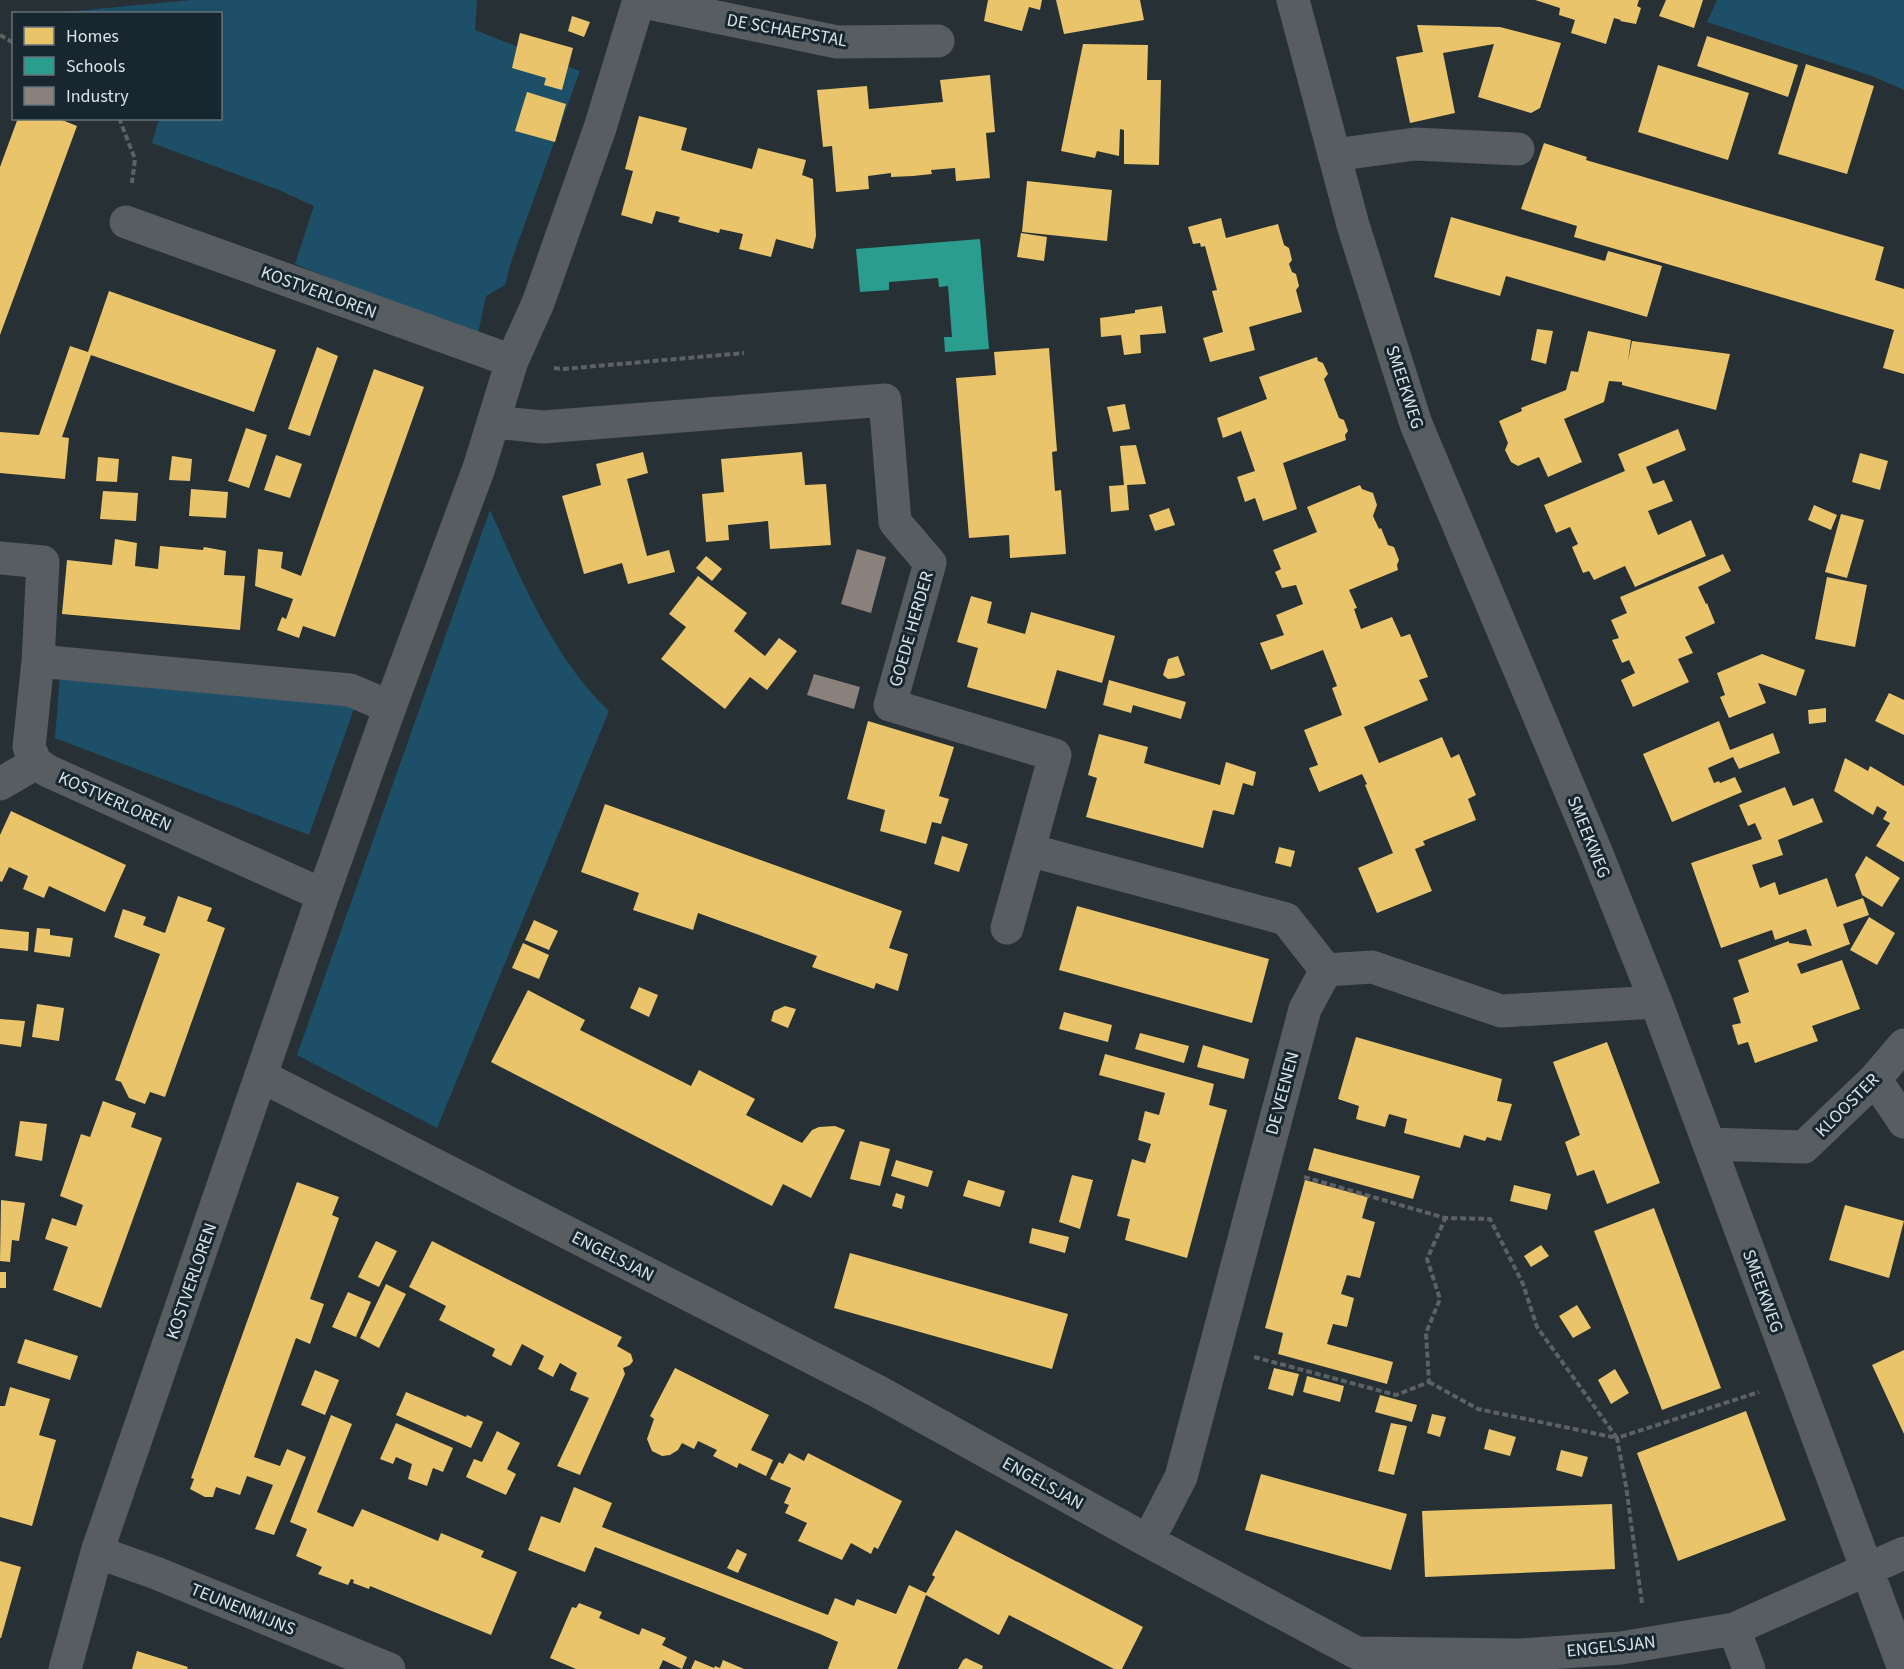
<svg xmlns="http://www.w3.org/2000/svg" width="1904" height="1669" viewBox="0 0 1904 1669" font-family="'Source Sans 3',sans-serif">
<style>
.green{fill:#1d5068}
.homes{fill:#e9c46a}
.schools{fill:#2a9d8f}
.industry{fill:#8a817c}
.lines{fill:none;stroke-linecap:round;stroke-linejoin:round}
.path{stroke:#5c6164;stroke-width:4;stroke-dasharray:6 3;stroke-linecap:butt}
.minor{stroke:#575d61;stroke-width:33}
.labels{text-anchor:middle;stroke-width:6;stroke-linejoin:round;paint-order:stroke}
.street-label{font-size:18px;fill:#d9e2e8;stroke:#18272f}
</style>
<rect width="100%" height="100%" fill="#273034"/>
<path class="green" d="M192,0H477L475,30L580,71L512,259L505,285L486,296L478,334L412,312L295,264L314,206L279,190L152,143L159,119L220,118V14H43Z
M1717,0H1904V90L1872,76L1707,22Z
M490,510C520,577 554,660 609,711L437,1128L297,1055Z
M60,677L355,706L309,835L55,738Z"/>
<path class="homes" d="M988,0H1042L1040,10L1029,7L1022,31L984,21Z
M1056,0H1140L1144,20L1064,34Z
M1535,0H1639L1637,6L1641,8L1636,24L1620,21L1621,20L1614,18L1606,44L1571,33L1575,20L1559,15L1560,8Z
M1666,0H1703L1694,28L1659,16Z
M572,16L590,22L584,37L568,31Z
M1417,25L1500,27L1561,43L1540,108L1531,113L1478,97L1494,44L1443,53L1455,113L1410,123L1396,57L1423,52Z
M520,33L573,48L562,90L544,85L546,78L512,68Z
M1707,36L1798,65L1788,97L1697,66Z
M1083,44L1148,45L1147,80H1161L1159,165L1124,164V130L1120,129L1119,156L1097,151L1095,158L1061,151Z
M1806,64L1874,86L1847,174L1778,154Z
M1658,65L1749,93L1728,160L1638,132Z
M990,75L995,132L986,133L990,178L956,181L955,168L931,170L932,174L913,176L891,177V173L868,176L869,189L836,192L832,146L823,147L817,90L867,86L869,109L943,102L940,80Z
M527,92L566,104L555,142L515,131Z
M639,116L687,128L681,150L752,169L758,148L806,160L802,175L813,179L816,236L813,249L776,239L771,257L739,249L743,234L720,229L719,233L678,222L680,217L656,211L652,224L621,215L633,171L625,169Z
M18,118H57L77,126L0,335V167Z
M1544,143L1587,157L1586,160L1596,163L1884,247L1875,280L1904,289V374L1883,368L1894,330L1574,237L1577,226L1521,209Z
M1027,181L1112,190L1107,241L1022,232Z
M1451,217L1605,261L1608,251L1662,266L1647,317L1506,276L1500,296L1434,277Z
M1221,218L1226,238L1278,224L1284,245L1289,248L1292,260L1289,264L1292,272L1296,274L1299,286L1296,290L1302,312L1249,327L1255,350L1210,362L1203,338L1223,332L1212,291L1217,290L1205,246L1201,247L1200,243L1193,244L1188,227Z
M1021,233L1047,237L1044,261L1017,257Z
M109,291L276,350L254,412L91,355L62,437L69,438L65,479L0,473V432L39,435L70,346L88,352Z
M1162,306L1166,333L1140,335L1141,353L1124,355L1121,335L1101,337L1100,318L1135,313V310Z
M1537,329L1553,331L1546,364L1531,360Z
M1588,331L1631,340L1628,361L1632,341L1730,354L1716,410L1622,385V382L1609,381L1604,402L1564,419L1582,462L1548,477L1539,457L1518,466L1511,462L1505,450L1508,443L1499,421L1522,411L1521,408L1566,390L1571,371L1578,372Z
M317,347L338,356L310,436L288,429Z
M1049,348L1057,451L1052,452L1055,491L1061,490L1066,554L1010,558L1009,535L969,538L956,378L996,375L994,352Z
M1317,357L1318,361L1323,363L1328,374L1324,379L1339,418L1344,420L1348,431L1345,435L1346,440L1283,463L1297,509L1263,521L1255,498L1245,502L1237,477L1255,471L1241,431L1223,438L1217,418L1267,399L1259,377Z
M374,369L424,387L335,637L303,626L299,638L277,630L282,617L286,619L293,599L255,586L258,549L283,552L281,568L301,576Z
M1125,404L1130,429L1113,432L1107,407Z
M246,428L267,435L249,488L228,481Z
M1678,429L1686,450L1646,467L1653,484L1664,480L1673,501L1648,511L1658,535L1691,520L1706,556L1635,587L1625,566L1594,580L1589,571L1583,573L1572,547L1578,544L1570,527L1556,533L1544,505L1625,471L1618,454Z
M1136,445L1146,484L1127,485L1129,510L1111,512L1109,486L1124,485L1120,446Z
M643,452L648,473L627,479L647,556L669,550L675,572L628,584L622,563L584,574L562,496L601,485L596,464Z
M802,452L805,485L826,484L831,545L770,549L768,521L728,525L729,540L706,542L702,494L724,492L721,459Z
M1860,453L1888,461L1880,490L1852,482Z
M276,455L302,464L290,498L264,490Z
M172,456L192,459L190,481L169,480Z
M98,457L119,459L117,482L96,481Z
M1360,485L1362,489L1373,493L1377,505L1373,516L1379,529L1381,528L1388,545L1394,547L1399,560L1397,565L1398,570L1349,590L1357,608L1354,609L1361,629L1392,617L1401,637L1410,634L1428,677L1419,680L1428,700L1364,727L1379,763L1442,737L1451,758L1459,754L1476,795L1468,799L1476,820L1423,841L1425,845L1415,849L1432,891L1377,913L1358,868L1393,853L1365,785L1367,784L1362,774L1319,792L1309,768L1318,765L1304,730L1342,715L1332,688L1337,686L1323,650L1271,670L1260,643L1284,635L1276,615L1303,604L1296,585L1282,588L1275,572L1281,569L1273,550L1317,532L1307,507Z
M191,489L228,492L226,518L189,516Z
M103,491L138,493L136,521L100,519Z
M1814,505L1837,515L1831,530L1808,520Z
M1169,508L1175,525L1155,531L1149,515Z
M1841,514L1864,520L1847,578L1825,572Z
M115,539L137,543L135,566L158,569L160,546L203,550L204,547L226,551L224,575L245,576L240,630L62,614L67,560L112,565Z
M1723,554L1731,571L1698,587L1706,604L1707,603L1715,623L1685,637L1693,653L1678,659L1689,682L1633,707L1621,680L1635,673L1629,660L1622,663L1612,640L1619,638L1611,620L1627,613L1620,597Z
M706,556L722,569L712,581L696,568Z
M698,576L747,613L734,631L765,656L779,638L797,651L767,690L750,677L725,709L661,659L686,627L669,614Z
M1827,577L1867,585L1855,647L1815,639Z
M971,596L992,602L987,623L1025,634L1031,612L1115,636L1102,683L1057,670L1046,709L967,687L978,648L957,642Z
M1762,654L1805,670L1796,696L1758,683L1766,703L1729,718L1720,697L1725,695L1717,673Z
M1178,656L1185,675L1177,678L1168,679L1163,675L1168,659Z
M1109,680L1186,702L1181,719L1133,705L1131,713L1103,705Z
M1889,693L1904,700V735L1875,721Z
M1826,708V722L1809,724L1808,710Z
M868,721L954,747L939,796L949,799L941,824L932,822L926,844L880,831L885,810L847,799Z
M1719,721L1730,750L1773,733L1780,753L1739,769L1733,757L1708,768L1714,783L1719,781L1720,783L1735,777L1742,792L1672,822L1643,754Z
M1099,734L1148,747L1144,763L1220,785L1226,762L1256,772L1253,786L1243,783L1234,815L1213,810L1203,848L1086,817L1097,778L1088,775Z
M1845,758L1868,771L1870,766L1904,786V862L1876,846L1890,823L1883,819L1887,812L1877,806L1873,815L1834,791Z
M1785,787L1793,806L1813,798L1823,822L1778,840L1783,855L1752,865L1760,888L1775,882L1779,895L1827,878L1837,907L1863,898L1869,915L1843,924L1850,944L1797,964L1801,974L1842,960L1860,1009L1812,1026L1818,1041L1755,1063L1748,1042L1738,1045L1732,1025L1741,1023L1733,998L1749,992L1738,960L1789,941V943L1812,946L1806,929L1775,940L1772,930L1721,948L1691,863L1762,839L1755,823L1748,826L1739,805Z
M605,804L902,911L889,948L908,954L898,991L876,983L874,989L812,967L817,956L698,913L693,930L633,910L639,893L581,872Z
M11,811L126,865L105,912L49,886L44,898L23,889L28,876L9,867L2,882L0,881V835Z
M942,836L968,844L959,872L934,864Z
M1279,847L1295,851L1291,867L1275,863Z
M1866,856L1900,878L1882,907L1862,895L1855,875Z
M178,896L212,908L207,921L225,928L165,1097L150,1092L145,1104L129,1098L121,1082L115,1080L160,954L114,937L123,909L146,917L143,925L165,933Z
M1077,906L1269,959L1252,1023L1059,970Z
M1869,917L1895,933L1877,965L1850,950Z
M534,920L558,931L549,950L525,940Z
M37,928L50,929V935L73,938L70,957L34,952Z
M0,929L29,932L28,951L0,948Z
M523,943L549,955L539,979L512,968Z
M639,987L658,995L649,1017L630,1008Z
M528,990L585,1020L580,1030L582,1031L691,1086L699,1070L755,1099L746,1115L802,1143L812,1130L819,1127L835,1126L845,1130L811,1198L783,1184L772,1206L491,1062Z
M37,1004L64,1008L59,1041L32,1037Z
M785,1006L796,1009L788,1028L771,1021L774,1011Z
M1064,1012L1112,1025L1108,1042L1059,1029Z
M0,1019L25,1021L21,1047L0,1044Z
M1140,1033L1189,1046L1184,1063L1135,1049Z
M1356,1037L1502,1079L1497,1101L1512,1104L1501,1141L1487,1137L1485,1141L1464,1135L1460,1148L1404,1133L1407,1119L1389,1114L1385,1127L1356,1119L1359,1106L1338,1099Z
M1607,1042L1660,1183L1607,1204L1594,1170L1577,1176L1565,1142L1580,1135L1553,1062Z
M1203,1045L1249,1059L1244,1079L1197,1067Z
M1105,1054L1214,1084L1209,1105L1227,1110L1187,1258L1125,1240L1130,1219L1117,1216L1132,1159L1145,1163L1151,1144L1138,1140L1145,1111L1159,1115L1165,1093L1099,1075Z
M103,1101L136,1113L131,1127L162,1138L101,1308L53,1290L68,1247L45,1239L52,1218L76,1226L83,1205L60,1196L81,1134L90,1137Z
M20,1121L47,1124L42,1161L15,1156Z
M860,1141L890,1149L880,1186L850,1179Z
M1314,1148L1420,1176L1413,1199L1308,1170Z
M896,1160L933,1171L928,1187L891,1176Z
M1072,1175L1093,1180L1080,1229L1059,1222Z
M968,1180L1005,1191L1000,1207L963,1196Z
M1305,1180L1368,1197L1362,1218L1375,1222L1360,1278L1347,1275L1341,1294L1354,1298L1347,1327L1333,1324L1327,1344L1393,1362L1387,1384L1278,1354L1283,1333L1265,1328Z
M297,1182L339,1197L332,1215L339,1218L310,1299L324,1304L310,1344L296,1338L254,1457L280,1466L287,1449L306,1457L274,1535L255,1529L273,1485L247,1476L240,1495L216,1487L213,1497H205L190,1489L194,1479L191,1478Z
M1514,1185L1551,1194L1547,1210L1510,1201Z
M896,1193L905,1196L902,1209L892,1206Z
M1,1200L25,1203L19,1241L12,1240L10,1262L0,1261Z
M1845,1205L1904,1221L1889,1278L1829,1260Z
M1654,1208L1721,1388L1662,1410L1594,1231Z
M1032,1228L1069,1237L1065,1253L1029,1243Z
M376,1241L397,1251L379,1287L358,1277Z
M432,1241L622,1337L617,1346L631,1354L633,1361L630,1365L623,1368L625,1374L580,1475L557,1466L589,1398L570,1390L577,1373L560,1363L553,1377L538,1369L544,1356L522,1344L511,1366L492,1356L495,1349L439,1320L446,1306L409,1287Z
M1541,1245L1549,1256L1531,1267L1524,1256Z
M850,1253L1068,1314L1052,1369L834,1308Z
M0,1272H6V1288H0Z
M386,1284L406,1294L379,1348L360,1338Z
M348,1292L371,1302L356,1337L332,1327Z
M1577,1305L1591,1328L1573,1338L1559,1316Z
M25,1339L78,1356L70,1380L17,1363Z
M1904,1350V1434L1872,1365Z
M675,1368L769,1415L751,1450L773,1460L766,1476L739,1463L737,1468L713,1456L717,1450L698,1441L694,1449L682,1443L678,1450L670,1455L662,1456L652,1451L647,1439L654,1419L650,1416Z
M1274,1368L1299,1374L1293,1396L1268,1389Z
M1615,1369L1629,1393L1611,1404L1598,1380Z
M315,1370L339,1380L325,1415L301,1405Z
M1307,1376L1344,1386L1340,1402L1303,1392Z
M10,1387L50,1399L39,1435L56,1440L32,1526L0,1517V1406H5Z
M406,1392L466,1417L467,1415L483,1422L471,1448L396,1415Z
M1380,1395L1417,1405L1412,1422L1375,1412Z
M1746,1411L1786,1520L1678,1561L1637,1453Z
M1432,1414L1446,1417L1440,1437L1427,1433Z
M331,1415L352,1424L317,1512L353,1527L362,1509L438,1541L441,1533L484,1551L481,1557L517,1572L491,1635L370,1586L369,1589L353,1583L354,1580L351,1579L348,1585L318,1574L322,1567L296,1556L307,1529L290,1522Z
M396,1423L453,1448L443,1472L433,1468L427,1486L408,1479L412,1464L396,1457L393,1464L380,1459Z
M1391,1423L1407,1426L1394,1475L1378,1471Z
M1489,1429L1516,1437L1510,1456L1484,1449Z
M497,1431L520,1443L507,1469L516,1474L506,1495L466,1477L474,1459L482,1462Z
M1561,1450L1588,1457L1582,1477L1556,1470Z
M789,1453L804,1461L808,1453L902,1501L878,1549L874,1547L871,1554L851,1543L842,1560L798,1541L807,1523L785,1513L789,1505L784,1503L791,1488L770,1479L779,1462L783,1464Z
M1261,1474L1407,1514L1391,1570L1245,1530Z
M574,1487L612,1503L602,1527L828,1615L835,1598L854,1606L857,1599L896,1614L909,1585L926,1593L935,1577L932,1575L956,1530L1143,1627L1122,1669H1114L1009,1615L999,1635L926,1595L897,1669H828L838,1642L820,1634L595,1547L585,1572L528,1550L541,1516L560,1523Z
M1612,1504L1615,1569L1425,1577L1422,1511Z
M737,1549L747,1554L738,1573L727,1568Z
M0,1561L21,1567L1,1638H0Z
M579,1603L602,1612L599,1618L639,1635L642,1628L666,1638L662,1645L687,1657L682,1669L663,1660L659,1669H576L550,1658L572,1607L576,1608Z
M137,1651L188,1667L187,1669H132Z
M966,1658L983,1666L982,1669H958L963,1660Z
M695,1660L714,1668L715,1666L720,1668L723,1660L744,1669H691Z"/>
<path class="schools" d="M980,239L989,349L945,352L944,337H952L948,286L939,287L938,278L889,282V290L860,292L856,249Z"/>
<path class="industry" d="M857,549L886,557L871,613L841,604Z
M814,674L860,687L854,709L807,695Z"/>
<g class="lines">
<path class="path" d="M0,35L14,43
M119,118L135,159L132,183
M554,368L563,369L744,353
M1304,1177L1445,1218L1490,1219L1523,1284L1537,1327L1617,1438L1478,1409L1429,1382
M1254,1357L1396,1395L1429,1382L1426,1333L1440,1299L1427,1259L1445,1219
M1642,1603L1626,1486L1617,1438L1759,1392"/>
<path class="minor" d="M1293,0L1353,225L1416,424L1597,854L1656,1002L1904,1669
M639,1L837,42L938,41
M1334,155L1415,144L1518,149
M126,222L512,361
M493,422L543,427L885,400L895,522L930,563L890,705L1055,755L1007,928
M0,558L43,562L38,661L29,747L36,763L48,771L323,895
M38,661L350,690L390,707
M0,784L36,763
M1029,850L1286,919L1326,970
M261,1076L877,1391L1148,1541L1357,1653L1520,1655L1621,1648L1734,1629L1904,1553
M1875,1079L1904,1122
M1709,1144L1804,1147L1875,1079L1904,1045
M1148,1541L1181,1477L1305,1009L1326,970L1372,967L1501,1011L1656,1002
M97,1552L156,1573L389,1669
M1734,1629L1749,1669
M65,1669L97,1552L323,895L390,707L479,468L512,361L538,303L600,128L639,0"/>
</g>
<g class="labels">
<g class="street-label">
<text transform="translate(787 30) rotate(10)" y="6">DE SCHAEPSTAL</text>
<text transform="translate(319 292) rotate(20)" y="6">KOSTVERLOREN</text>
<text transform="translate(1405 387) rotate(72)" y="6">SMEEKWEG</text>
<text transform="translate(911 629) rotate(-74)" y="6">GOEDE HERDER</text>
<text transform="translate(115 801) rotate(24)" y="6">KOSTVERLOREN</text>
<text transform="translate(1589 837) rotate(68)" y="6">SMEEKWEG</text>
<text transform="translate(1282 1093) rotate(-75)" y="6">DE VEENEN</text>
<text transform="translate(1847 1105) rotate(-45)" y="6">KLOOSTER</text>
<text transform="translate(613 1256) rotate(27)" y="6">ENGELSJAN</text>
<text transform="translate(191 1281) rotate(-71)" y="6">KOSTVERLOREN</text>
<text transform="translate(1763 1291) rotate(70)" y="6">SMEEKWEG</text>
<text transform="translate(1043 1483) rotate(29)" y="6">ENGELSJAN</text>
<text transform="translate(243 1609) rotate(22)" y="6">TEUNENMIJNS</text>
<text transform="translate(1611 1646) rotate(-6)" y="6">ENGELSJAN</text>
</g>
</g>
<rect x="12" y="12" width="210" height="108" fill="#18272f" stroke="#657279" stroke-width="1.5"/>
<rect x="24" y="27" width="30" height="18" fill="#e9c46a" stroke="#657279" stroke-width="1.5"/>
<text x="66" y="42" font-size="18" fill="#d9e2e8">Homes</text>
<rect x="24" y="57" width="30" height="18" fill="#2a9d8f" stroke="#657279" stroke-width="1.5"/>
<text x="66" y="72" font-size="18" fill="#d9e2e8">Schools</text>
<rect x="24" y="87" width="30" height="18" fill="#8a817c" stroke="#657279" stroke-width="1.5"/>
<text x="66" y="102" font-size="18" fill="#d9e2e8">Industry</text>
</svg>
